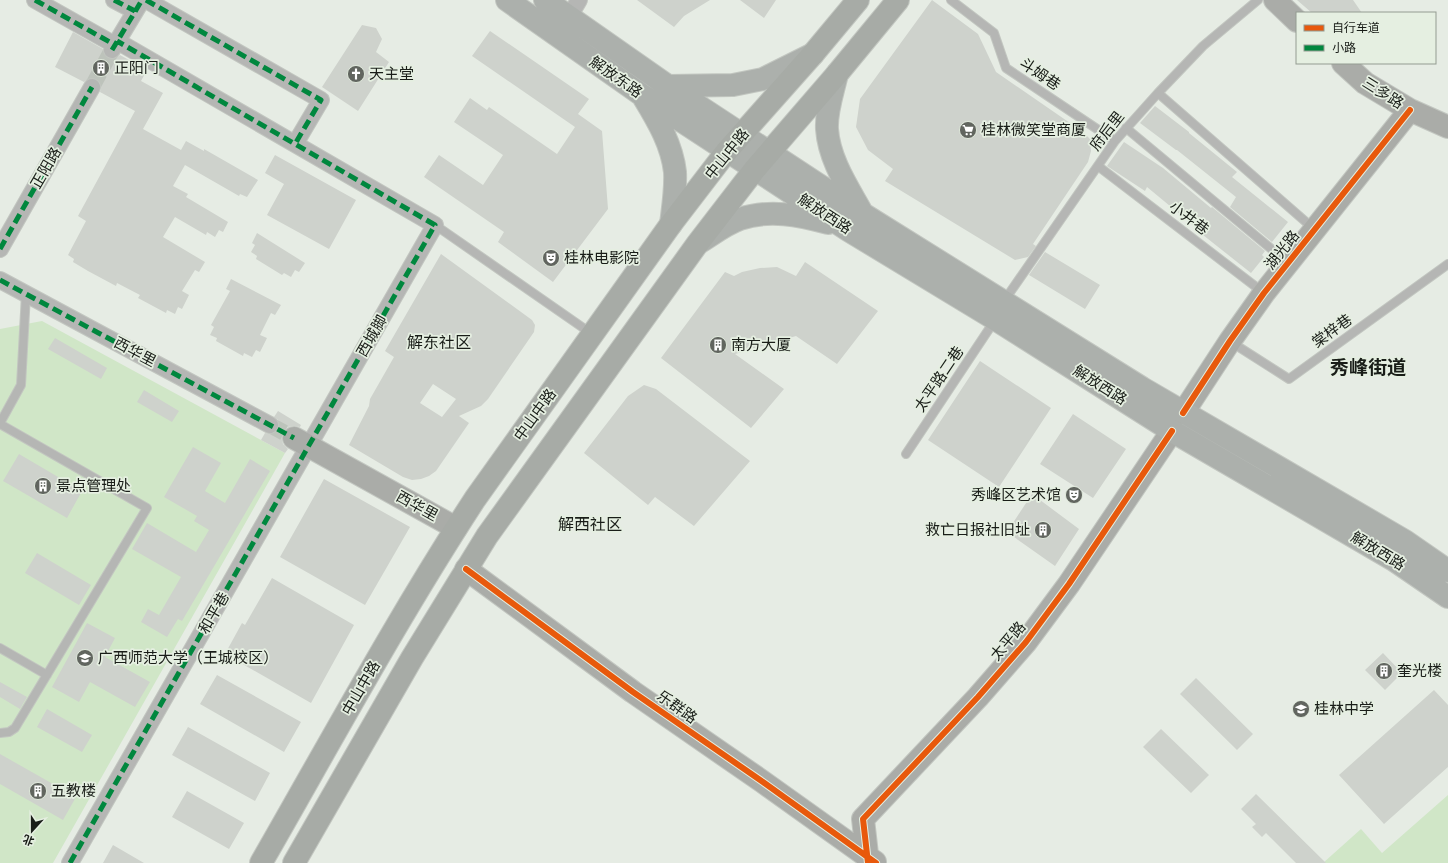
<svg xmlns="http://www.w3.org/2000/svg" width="1448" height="863" viewBox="0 0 1448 863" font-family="Jost,'Noto Sans SC',sans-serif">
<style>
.green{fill:#d0e6c7}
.building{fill:#ced2cc;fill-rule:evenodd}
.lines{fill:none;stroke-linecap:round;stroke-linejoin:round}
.street-tunnel{stroke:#bdc3bb;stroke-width:16;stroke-dasharray:16 8;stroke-linecap:butt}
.lane-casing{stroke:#c2c6c0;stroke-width:10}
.street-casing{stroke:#c2c6c0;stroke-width:18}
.secondary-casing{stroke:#c2c6c0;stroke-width:24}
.primary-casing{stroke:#c2c6c0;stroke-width:24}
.highway-casing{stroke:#c2c6c0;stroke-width:24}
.lane{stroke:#b5b6b4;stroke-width:8}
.street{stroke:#b5b6b4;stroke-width:16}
.secondary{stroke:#aaaca8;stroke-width:22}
.primary{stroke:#acb0ac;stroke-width:22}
.highway{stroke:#a7aba6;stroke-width:22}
.quiet{stroke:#00873e;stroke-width:5;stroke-dasharray:10 5;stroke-linecap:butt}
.cycleway-casing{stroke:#e5efe1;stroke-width:8}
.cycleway{stroke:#e8590c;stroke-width:6}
.labels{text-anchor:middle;stroke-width:3.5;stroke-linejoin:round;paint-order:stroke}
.poi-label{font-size:15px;fill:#191d18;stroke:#e5efe1;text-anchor:start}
.street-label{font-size:15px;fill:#191d18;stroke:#e5efe1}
.neighbourhood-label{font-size:16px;fill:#191d18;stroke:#e5efe1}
.district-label{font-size:19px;font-weight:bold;fill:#191d18;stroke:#e5efe1}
</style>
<rect width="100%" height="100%" fill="#e6ece4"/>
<path class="green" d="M42,321L285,453L53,863H0V329Z
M1448,795V863H1323L1361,829L1382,853Z"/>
<path class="building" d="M637,0H710L684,16L674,27Z
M740,0H776L764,18Z
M932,0L978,34L996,72L1083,132L1090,139L1091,151L1088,162L1033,244L1036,246L1028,257L1015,260L885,181L893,169L868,150L856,127L860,99Z
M1297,0H1353L1362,13H1312Z
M362,25L376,28L382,39L376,52L389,62L358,111L322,87Z
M490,31L589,99L578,114L602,131L608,209L553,282L498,242L504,232L424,177L439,155L483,185L503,155L454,122L470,98L487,110L489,107L557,154L575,127L472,56Z
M73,32L103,49L104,54L107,58L111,59L116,58L120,55L147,70L141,81L163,93L143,129L181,150L186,141L204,151V149L258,180L247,197L240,194L239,196L185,165L173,186L188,194L186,197L228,222L223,232L219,230L215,237L207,232L206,235L175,217L163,237L205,262L199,272L195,270L182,291L189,295L182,309L178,307L175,314L167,310L166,313L138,298L140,295L117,283L116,286L88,271L73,262L74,259L68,255L86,221L78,216L135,111L100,92L101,87L100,83L96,79L92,78L88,79L84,82L55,67Z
M1155,106L1189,132V133L1237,172L1232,177L1288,222L1272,242L1230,207L1236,197L1177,150H1176L1140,123Z
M1124,142L1163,168L1211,208L1212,207L1265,251L1262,255L1264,257L1251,273L1198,231L1199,230L1147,187L1145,191L1107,166Z
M275,155L356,200L329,249L267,215L284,184L265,173Z
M257,233L305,263L299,272L295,270L291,277L284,273L282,275L256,259L257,256L251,252L255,245L252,243Z
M1045,252L1100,285L1085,309L1029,275Z
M441,254L532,320L535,325L534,332L488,399L481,406L459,416L469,423L436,471L429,476L421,479L412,480L403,477L349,445L369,406L370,399L394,357L385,351ZM433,384L456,399L442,417L420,403Z
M805,262L878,311L837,364L796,336L735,354L784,389L751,428L661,358L725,272L734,276L742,272L760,268L777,267L796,276Z
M231,279L281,305L275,315L271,313L260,335L267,338L260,352L256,350L252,357L244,353L243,356L216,341L217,338L210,335L214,327L211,325L230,291L226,289Z
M55,338L107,368L101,379L48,349Z
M980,361L1051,408L999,487L928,440Z
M644,385L656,389L750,461L694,526L655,497L648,505L584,453L628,396Z
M144,390L179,411L172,422L137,402Z
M278,411L301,425L300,427L293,426L288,427L283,432L282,439L283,444L288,449L285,453L261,440L265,433L271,434L275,433L278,430L279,424L278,420L274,417Z
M1073,414L1126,449L1093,498L1040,464Z
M193,447L221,463L205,491L225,503L250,459L270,471L182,621L178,619L167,637L141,622L148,609L159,615L181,577L132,549L147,523L196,552L209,530L194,521L197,516L164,497Z
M19,454L82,491L67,518L3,481Z
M324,479L410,527L365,605L280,557Z
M1032,494L1079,529L1055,566L1007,532Z
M37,553L91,585L79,605L25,573Z
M272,578L354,625L311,703L225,654L242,623L245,625Z
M87,623L115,638L105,657L150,682L135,707L90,682L79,702L52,687Z
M1383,653L1402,673L1385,690L1365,670Z
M217,675L301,722L284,752L200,704Z
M1196,678L1253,734L1237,750L1180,694Z
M0,682L27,697L20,709L0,697Z
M1434,690L1448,705V767L1384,824L1339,775Z
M47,709L92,735L82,752L37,727Z
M188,727L270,773L255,801L172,755Z
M1161,729L1209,775L1191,793L1143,747Z
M0,754L76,797L63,820L0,784Z
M187,791L244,823L229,849L172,817Z
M1256,794L1326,863H1296L1266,833L1262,837L1252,827L1256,824L1241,809Z
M113,845L144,863H103Z"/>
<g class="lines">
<path class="street-tunnel" d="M92,87L112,50
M270,425L294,438"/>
<g class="lane-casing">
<path id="lane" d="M951,0L994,33L1006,68L1115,141
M1158,93L1314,229
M1126,128L1287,262
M1098,166L1264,293
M435,225L592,334
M1004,301L1115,141L1158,93L1203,46L1258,0
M1231,342L1289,379L1448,264
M0,423L21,385L26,294
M0,424L147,508L15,728L9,732L0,733
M906,454L995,320
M0,648L47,675"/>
</g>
<g class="street-casing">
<path id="street" d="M35,0L115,45
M114,0L135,11
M146,0L321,100L295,144
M569,17L579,0
M112,50L142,0
M0,249L92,87
M0,280L270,425
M70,863L435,225L117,41"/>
</g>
<g class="secondary-casing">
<path id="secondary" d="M1275,0L1297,21
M1343,63L1365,83L1410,110L1448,127
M1183,413L1230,341L1264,293L1410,110
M294,438L456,528
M466,569L633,692L763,782L875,862
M868,863L863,819L978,697L1026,642L1069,584L1172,431"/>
</g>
<g class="primary-casing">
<path id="primary" d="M507,0L642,95L848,230L995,319L1172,431L1394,560L1448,597
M545,0L668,86L863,214L1142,388L1405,541L1448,571
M837,74C833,92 826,111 827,129C829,159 847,186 861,211
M668,86L733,85L763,79L813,54
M644,98C658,121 672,145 675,172C676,189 673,207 671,224
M700,242C713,234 726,224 740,219C769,209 799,215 828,223"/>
</g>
<g class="highway-casing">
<path id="highway" d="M261,863C331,741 398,617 475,499L671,224L727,151L813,54L858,0
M294,863L412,658L487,536L698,243L755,169L837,74L898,0"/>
</g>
<use href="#lane" class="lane"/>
<use href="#street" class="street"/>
<use href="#secondary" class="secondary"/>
<use href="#primary" class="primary"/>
<use href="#highway" class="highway"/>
<path class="quiet" d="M35,0L115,45
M114,0L135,11
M146,0L321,100L295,144
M112,50L142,0
M0,249L92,87
M0,280L294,438
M70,863L435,225L117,41"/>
<g class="cycleway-casing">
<path id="cycleway" d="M1183,413L1230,341L1264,293L1410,110
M466,569L633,692L763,782L876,863
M868,863L863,819L978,697L1026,642L1069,584L1172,431"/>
</g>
<use href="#cycleway" class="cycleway"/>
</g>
<defs>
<g id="building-disc" transform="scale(0.9)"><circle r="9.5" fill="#61655f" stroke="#e5efe1"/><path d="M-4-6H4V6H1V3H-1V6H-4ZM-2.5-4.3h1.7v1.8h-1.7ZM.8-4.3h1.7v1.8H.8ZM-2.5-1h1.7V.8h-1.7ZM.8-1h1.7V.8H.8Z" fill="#fff"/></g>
<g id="church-disc" transform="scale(0.9)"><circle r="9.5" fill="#61655f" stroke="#e5efe1"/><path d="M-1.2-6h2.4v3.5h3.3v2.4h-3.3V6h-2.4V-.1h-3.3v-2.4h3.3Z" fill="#fff"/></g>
<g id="supermarket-disc" transform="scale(0.9)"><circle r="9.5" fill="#61655f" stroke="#e5efe1"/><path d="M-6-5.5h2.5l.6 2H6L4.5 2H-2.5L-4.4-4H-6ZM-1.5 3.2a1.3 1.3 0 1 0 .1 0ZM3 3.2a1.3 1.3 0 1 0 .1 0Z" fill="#fff"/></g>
<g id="theatre-disc" transform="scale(0.9)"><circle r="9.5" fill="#61655f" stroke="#e5efe1"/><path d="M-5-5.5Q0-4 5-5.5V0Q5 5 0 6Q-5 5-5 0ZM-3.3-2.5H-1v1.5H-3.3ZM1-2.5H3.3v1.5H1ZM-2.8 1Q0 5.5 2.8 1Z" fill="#fff"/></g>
<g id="university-disc" transform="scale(0.9)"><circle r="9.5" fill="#61655f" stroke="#e5efe1"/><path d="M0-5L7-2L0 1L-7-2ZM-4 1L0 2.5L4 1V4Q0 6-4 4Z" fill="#fff"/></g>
<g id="school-disc" transform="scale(0.9)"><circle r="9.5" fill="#61655f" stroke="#e5efe1"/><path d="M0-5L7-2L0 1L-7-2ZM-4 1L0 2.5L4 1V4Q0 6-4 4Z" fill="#fff"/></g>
</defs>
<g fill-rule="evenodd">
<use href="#building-disc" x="101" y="68"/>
<use href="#church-disc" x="356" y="74"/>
<use href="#supermarket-disc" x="968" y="130"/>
<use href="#theatre-disc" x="551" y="258"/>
<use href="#building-disc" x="718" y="345"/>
<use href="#building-disc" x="43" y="486"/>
<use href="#theatre-disc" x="1074" y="495"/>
<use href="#building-disc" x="1043" y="530"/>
<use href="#university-disc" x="85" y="658"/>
<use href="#building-disc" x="1384" y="671"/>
<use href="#school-disc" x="1301" y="709"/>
<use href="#building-disc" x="38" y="791"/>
</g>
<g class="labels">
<g class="poi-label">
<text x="114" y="73">正阳门</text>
<text x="369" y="79">天主堂</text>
<text x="981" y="135">桂林微笑堂商厦</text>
<text x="564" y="263">桂林电影院</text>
<text x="731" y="350">南方大厦</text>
<text x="56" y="491">景点管理处</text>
<text x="1061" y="500" text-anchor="end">秀峰区艺术馆</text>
<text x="1030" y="535" text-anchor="end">救亡日报社旧址</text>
<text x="98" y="663">广西师范大学（王城校区）</text>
<text x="1397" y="676">奎光楼</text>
<text x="1314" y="714">桂林中学</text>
<text x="51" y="796">五教楼</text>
</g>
<g class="street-label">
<text transform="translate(1040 74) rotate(34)" y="5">斗姆巷</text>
<text transform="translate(616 77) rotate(35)" y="5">解放东路</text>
<text transform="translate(1383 93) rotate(32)" y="5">三多路</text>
<text transform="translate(1107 131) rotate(-52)" y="5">府后里</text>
<text transform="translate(727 154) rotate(-51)" y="5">中山中路</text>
<text transform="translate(46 168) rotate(-60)" y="5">正阳路</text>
<text transform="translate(825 214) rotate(33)" y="5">解放西路</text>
<text transform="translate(1189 218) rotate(37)" y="5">小井巷</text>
<text transform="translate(1282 250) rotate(-51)" y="5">湖光路</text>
<text transform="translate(1332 331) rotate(-36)" y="5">棠梓巷</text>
<text transform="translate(372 336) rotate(-60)" y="5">西城脚</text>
<text transform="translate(135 352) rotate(28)" y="5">西华里</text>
<text transform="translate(939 379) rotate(-56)" y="5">太平路二巷</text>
<text transform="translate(1100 385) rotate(32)" y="5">解放西路</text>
<text transform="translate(535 415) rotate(-54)" y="5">中山中路</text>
<text transform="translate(417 506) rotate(29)" y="5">西华里</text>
<text transform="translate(1378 551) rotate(31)" y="5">解放西路</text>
<text transform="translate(214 613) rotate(-60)" y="5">和平巷</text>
<text transform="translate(1008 641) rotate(-50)" y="5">太平路</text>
<text transform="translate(361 688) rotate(-60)" y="5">中山中路</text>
<text transform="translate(677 707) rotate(35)" y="5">乐群路</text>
</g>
<g class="neighbourhood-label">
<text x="439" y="348">解东社区</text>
<text x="590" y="530">解西社区</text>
</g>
<g class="district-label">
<text x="1368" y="374">秀峰街道</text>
</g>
</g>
<rect x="1296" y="12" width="140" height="52" fill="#e5efe1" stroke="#939b91"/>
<rect x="1304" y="25" width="20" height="6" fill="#e8590c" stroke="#939b91"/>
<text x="1332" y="32" font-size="12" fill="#191d18">自行车道</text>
<rect x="1304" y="45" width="20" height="6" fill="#00873e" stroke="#939b91"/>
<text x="1332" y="52" font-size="12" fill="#191d18">小路</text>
<g transform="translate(32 831) rotate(201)" stroke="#e5efe1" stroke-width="3" paint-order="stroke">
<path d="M0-3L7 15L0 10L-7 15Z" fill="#191d18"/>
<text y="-6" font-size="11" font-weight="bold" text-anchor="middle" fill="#191d18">北</text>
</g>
</svg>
